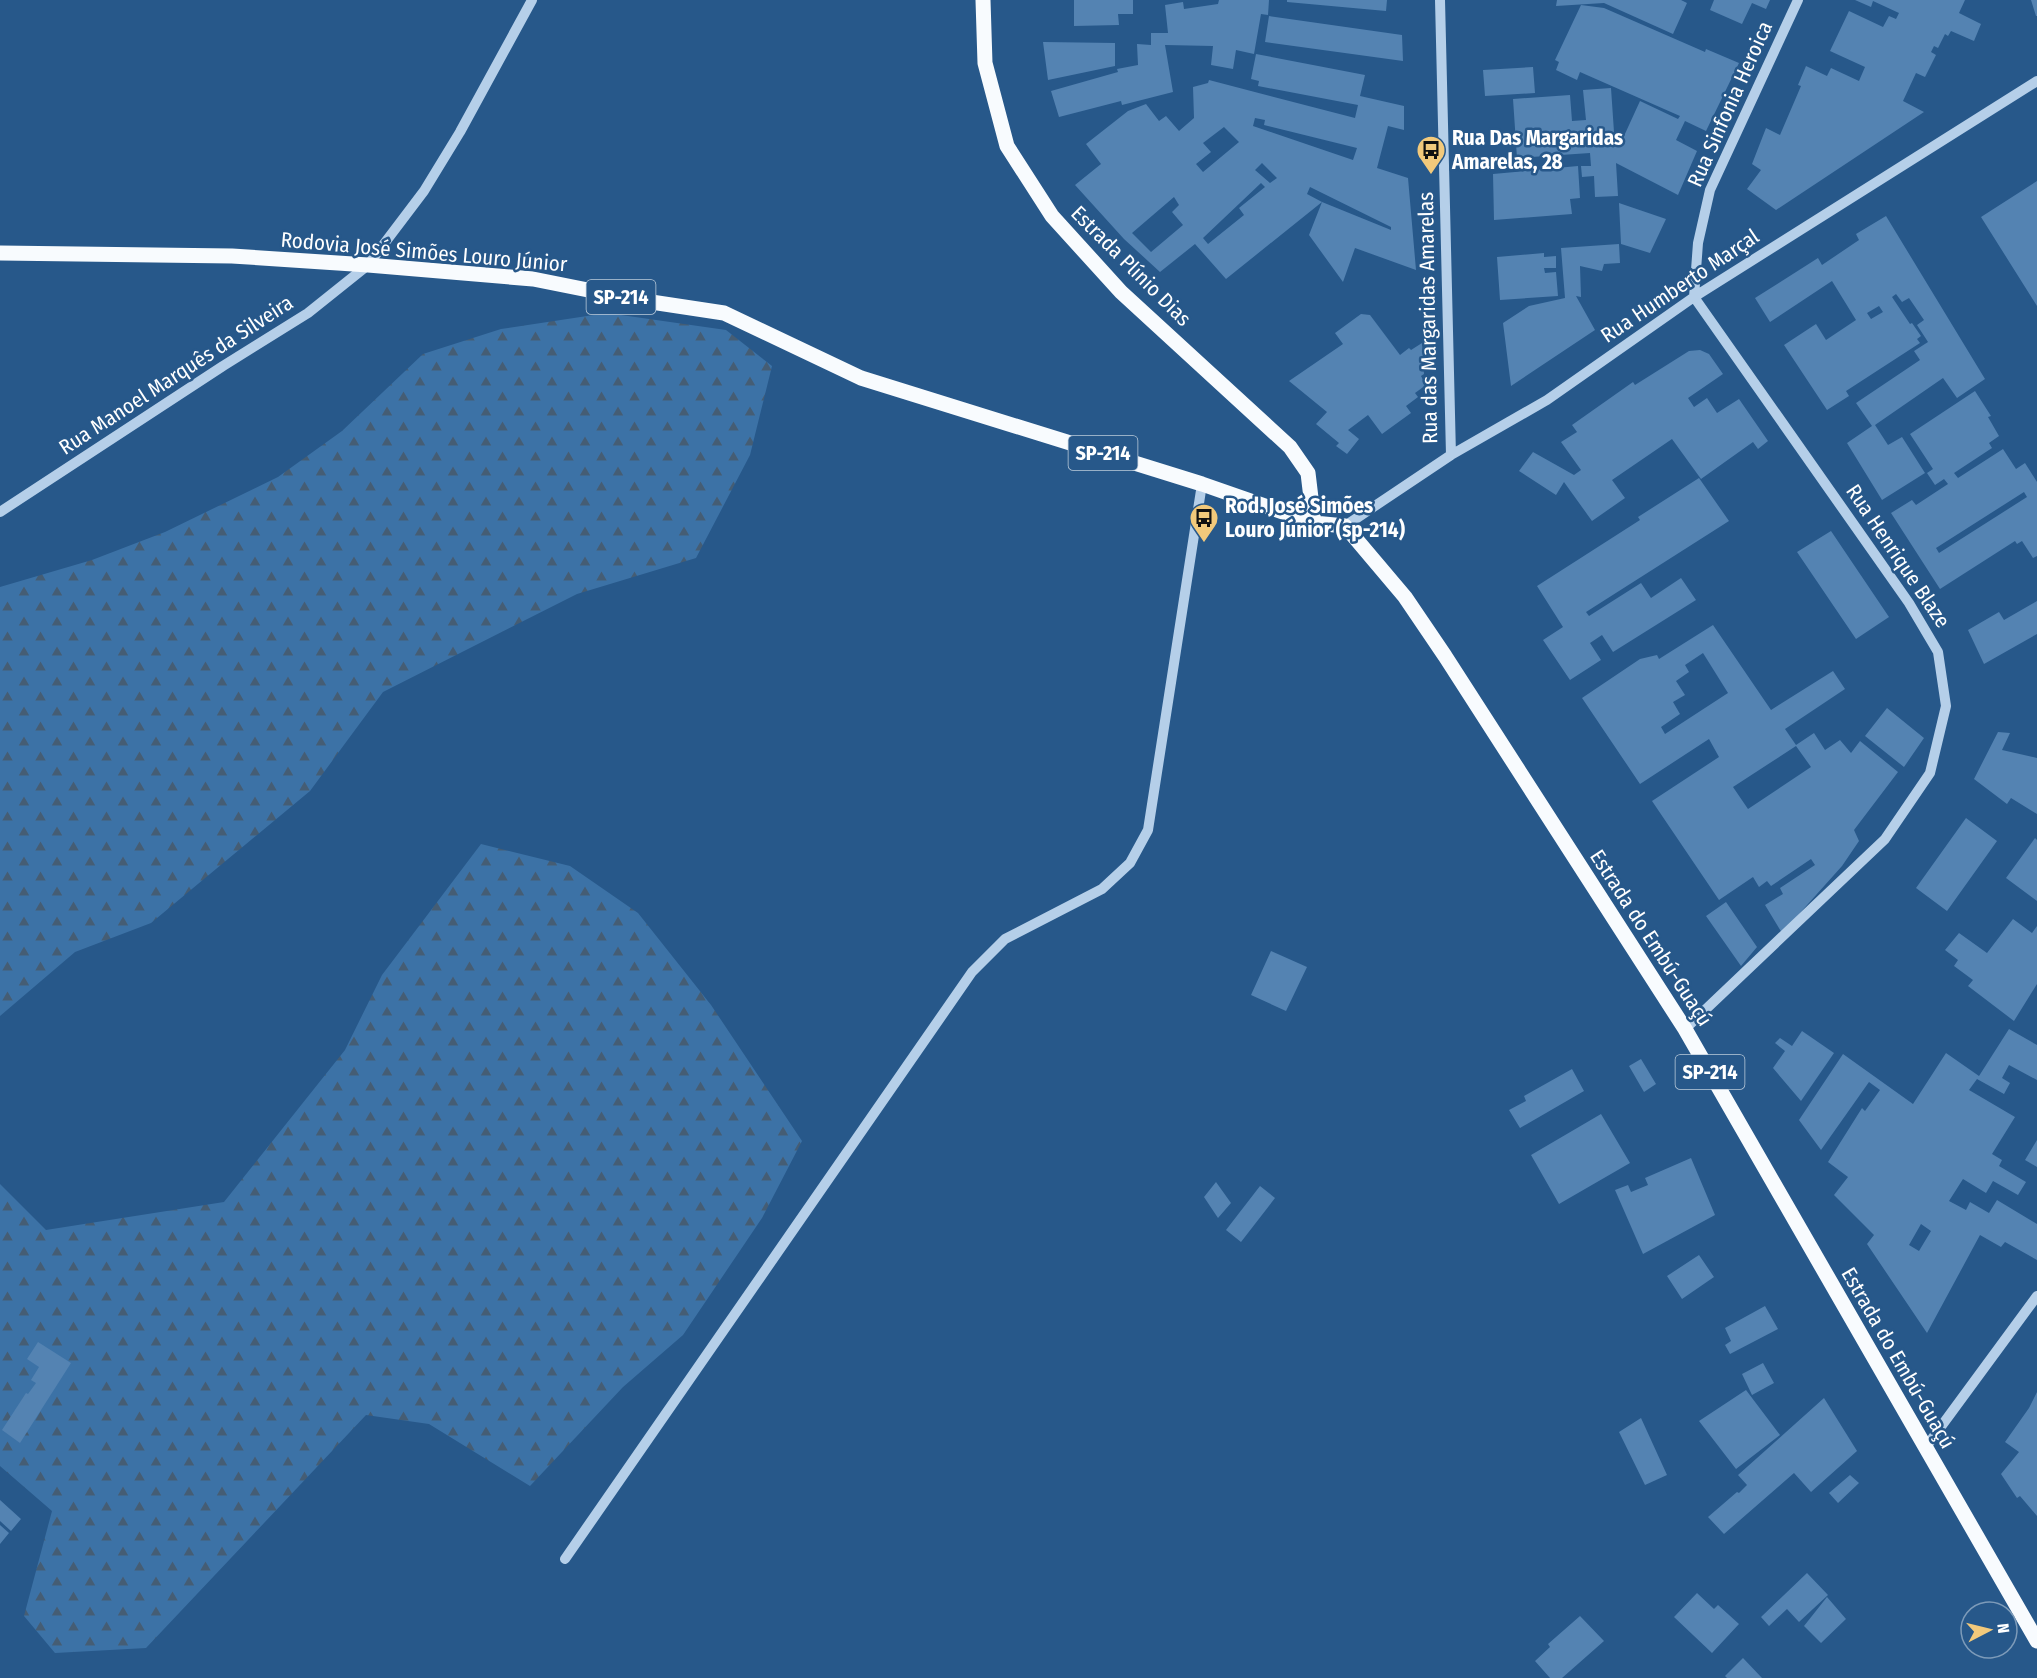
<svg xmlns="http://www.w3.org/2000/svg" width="2037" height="1678" viewBox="0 0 2037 1678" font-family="'Fira Sans Condensed',sans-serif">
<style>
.forest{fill:url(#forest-firs)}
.building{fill:#5483b2;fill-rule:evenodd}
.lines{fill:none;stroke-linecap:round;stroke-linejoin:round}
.minor{stroke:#b5cfe9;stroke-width:10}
.major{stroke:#f8fbfe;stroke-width:15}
.labels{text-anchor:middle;stroke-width:5;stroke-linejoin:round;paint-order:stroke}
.shield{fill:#27588a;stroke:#becddc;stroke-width:1.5}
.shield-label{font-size:20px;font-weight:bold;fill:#fff}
.street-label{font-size:21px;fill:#fff;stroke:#27588a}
.poi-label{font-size:21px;font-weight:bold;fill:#fff;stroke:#27588a;text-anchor:start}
</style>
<defs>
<pattern id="forest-firs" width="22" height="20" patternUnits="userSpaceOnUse" patternTransform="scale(1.5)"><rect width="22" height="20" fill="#3c72a6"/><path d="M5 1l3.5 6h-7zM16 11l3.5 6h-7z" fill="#455d74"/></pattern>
</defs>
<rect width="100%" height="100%" fill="#27588a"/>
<path class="forest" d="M607,313L726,330L772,366L750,455L696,558L577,594L383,692L310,791L151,923L75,952L0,1016V587L92,560L165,532L278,477L342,431L423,354L501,329Z
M481,844L570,866L638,913L711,1005L802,1141L762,1218L683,1335L623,1387L530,1486L429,1424L366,1415L146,1648L55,1653L24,1616L52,1511L0,1466V1184L46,1230L224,1202L345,1050L382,975Z"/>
<path class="building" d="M1074,0H1133V14H1118L1119,25L1074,26Z
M1219,0H1269L1268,15L1261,14L1254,54L1236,50L1233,69L1211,65L1213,46L1165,45L1173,92L1122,105L1121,101L1059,117L1051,91L1118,72L1117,69L1138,65L1137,44L1151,45V33H1168L1165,5L1183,2L1184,9L1218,4Z
M1287,0H1387L1386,11L1287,2Z
M1557,0H1681L1687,3L1673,34L1604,3L1556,6Z
M1714,0H1770L1766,9L1752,3L1742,24L1710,10Z
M1855,0H1965L1959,13L1981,24L1974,41L1951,31L1948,36L1945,34L1938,48L1934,46L1931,52L1936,55L1925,77L1916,73L1903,101L1924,112L1776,210L1747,189L1761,170L1752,164L1766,128L1780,135L1801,86L1798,85L1806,66L1827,76L1831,68L1859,81L1865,67L1830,51L1849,11L1883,27L1889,16L1896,19L1899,13L1873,1L1871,7Z
M2031,0H2037V16H2036Z
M1581,5L1604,8L1705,52L1706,49L1739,63L1706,131L1685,121L1676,140L1697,151L1678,195L1616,163L1618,196L1595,197L1594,176L1582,177L1581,166H1591L1590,153L1517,158L1513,99L1570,95L1572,121L1586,120L1583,90L1611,88L1614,132L1624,136L1640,101L1678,119L1680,116L1580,72L1577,80L1556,70L1559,62L1555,60Z
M1269,16L1402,35L1403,61L1265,42Z
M1043,42L1115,43V66L1048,80Z
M1256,54L1365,75L1360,96L1404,106V130L1388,126L1377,168L1408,178L1416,270L1355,248L1343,282L1309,235L1322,202L1391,230V227L1310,187L1307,194L1322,202L1226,279L1195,244L1160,272L1124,239L1075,185L1101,164L1086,144L1128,111L1146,104L1159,121L1166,116L1179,131L1194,118L1193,87L1208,83L1209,80L1355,118L1358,105L1258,86L1259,81L1251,79ZM1255,118L1265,120L1264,125L1357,148L1353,160L1253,126ZM1224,127L1239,142L1203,172L1196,164L1211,152L1203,143ZM1262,163L1277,178L1270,183L1255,170ZM1261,183L1265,187L1239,208L1244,215L1208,244L1203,238ZM1174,197L1179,205L1172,212L1183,225L1151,252L1132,233Z
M1533,67L1535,93L1485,96L1483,70Z
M1578,166L1580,198L1570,199L1572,214L1494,220L1493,174Z
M2037,181V306L1981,217Z
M1619,203L1666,219L1650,253L1621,244Z
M1886,216L1985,379L1957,398L1943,378L1875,425L1888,445L1902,437L1925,473L1882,500L1847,443L1872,426L1856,403L1920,360L1914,351L1928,342L1917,325L1924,320L1909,298L1902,302L1896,294L1892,297L1910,324L1912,323L1921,336L1917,339L1920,343L1846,391L1849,396L1827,410L1784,345L1816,324L1826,340L1856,320L1832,281L1770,322L1755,298L1818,258L1822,265L1859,240L1856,234ZM1879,306L1883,312L1871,319L1867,313Z
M1619,244L1620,263L1604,264L1602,271L1580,266L1581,297L1576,296L1595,330L1511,386L1503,323L1529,306L1565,298L1561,248Z
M1544,253V257L1556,256V268H1544L1545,273L1556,272L1558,296L1500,300L1497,257Z
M1361,314L1370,315L1400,355L1409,348L1411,350L1422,343L1424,374L1421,376L1426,385L1415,393L1418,397L1406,406L1411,413L1382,434L1368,415L1348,430L1359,439L1347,454L1336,446L1339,443L1316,424L1327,412L1289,381L1343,344L1335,333Z
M1700,350L1709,354L1723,374L1688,398L1694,407L1707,398L1717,413L1739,399L1768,441L1758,449L1753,442L1701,479L1672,439L1612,480L1625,498L1592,521L1564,482L1556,495L1519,471L1533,452L1574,475L1581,470L1561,442L1577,432L1572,425L1633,382L1635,385L1689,351Z
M1975,391L1991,416L1988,417L1999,436L1989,443L1992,448L1954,473L1958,478L2003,449L2016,469L2025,463L2037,482V556L2033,558L2022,541L2017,544L2015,541L1940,589L1891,513L1912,500L1916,505L1948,484L1944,479L1935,485L1927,473L1933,469L1910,434ZM2024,492L2027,497L1939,553L1936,548Z
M1699,478L1729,521L1586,612L1589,616L1641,583L1651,598L1681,578L1696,600L1613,652L1602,635L1590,643L1601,660L1570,680L1543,640L1563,627L1537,586L1640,520L1638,517Z
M1831,531L1889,617L1856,639L1797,552Z
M2037,601V634L1984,664L1968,630L1999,612L2004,620Z
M1713,625L1771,710L1833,671L1845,689L1785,729L1796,745L1814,733L1825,750L1840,740L1851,753L1860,741L1898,772L1854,830L1859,841L1842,866L1782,933L1765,905L1783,894L1780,888L1815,865L1811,859L1771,886L1767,881L1759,887L1753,877L1719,900L1652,801L1719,757L1709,739L1640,784L1582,698L1640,659L1657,655L1659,659ZM1703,653L1728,693L1665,734L1661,727L1680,714L1673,702L1685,695L1676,681L1689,672L1685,665ZM1796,746L1811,767L1748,809L1733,787Z
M1887,708L1924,738L1904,767L1865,736Z
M1998,732L2010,733L2002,750L2037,758V814L2011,798L2007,804L1974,779Z
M1966,818L1997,841L1947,911L1916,888Z
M2035,838L2037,840V901L2006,878Z
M1726,902L1757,947L1741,966L1706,916Z
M2013,919L2032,933L2037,926V984L2014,1021L1968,986L1973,980L1954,966L1958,960L1945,950L1959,933L1987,953Z
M1271,951L1307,967L1286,1011L1251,995Z
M2009,1029L2037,1045V1080L2009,1065L2002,1078L2010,1083L2004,1094L1977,1079L1969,1090L2015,1117L1992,1154L2002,1160L1999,1166L2026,1182L2018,1195L1993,1181L1986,1193L1963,1179L1949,1201L1966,1210L1970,1202L1989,1213L1997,1200L2037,1224V1260L2005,1242L2001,1247L1980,1235L1927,1333L1867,1244L1874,1235L1834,1195L1848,1177L1828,1162L1862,1108L1865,1111L1880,1090L1869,1082L1821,1150L1799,1120L1843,1054L1913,1104L1946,1053L1979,1076ZM1921,1224L1931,1231L1919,1251L1909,1245Z
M1802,1031L1834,1053L1801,1101L1773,1068L1785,1051L1775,1043L1780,1038L1792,1046Z
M1641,1059L1656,1084L1644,1092L1629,1066Z
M1572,1069L1584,1091L1520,1128L1509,1110L1526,1101L1524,1096Z
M1601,1114L1630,1163L1559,1204L1531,1155Z
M2037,1140V1167L2025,1160Z
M1691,1158L1715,1215L1643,1254L1615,1190L1628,1185L1631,1192L1648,1185L1645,1178Z
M1216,1182L1231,1203L1218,1218L1204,1197Z
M1260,1186L1275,1198L1241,1242L1226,1230Z
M1699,1255L1714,1277L1682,1299L1667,1276Z
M1765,1306L1778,1329L1730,1354L1725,1345L1731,1341L1725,1328Z
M38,1342L71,1363L20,1443L2,1430L26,1393L28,1394L36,1383L31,1380L39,1367L27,1359Z
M1763,1363L1774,1383L1752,1395L1742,1374Z
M1746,1390L1780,1435L1736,1469L1699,1421Z
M2037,1392V1516L2020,1496L2017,1498L2001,1474L2019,1452L2005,1442L2029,1408Z
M1824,1398L1857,1451L1811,1492L1794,1473L1724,1534L1708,1517L1737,1492L1739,1493L1747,1485L1738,1475Z
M1641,1418L1667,1475L1645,1485L1619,1432Z
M1850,1475L1859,1483L1838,1503L1829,1493Z
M0,1500L21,1519L11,1531L0,1521Z
M0,1525L9,1533L0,1544Z
M1807,1573L1828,1595L1799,1622L1787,1609L1769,1626L1761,1617Z
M1697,1593L1714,1609L1718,1605L1739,1624L1712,1653L1674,1617Z
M1827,1597L1846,1619L1821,1643L1804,1626Z
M1580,1616L1604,1641L1562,1678H1550L1535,1661L1550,1647L1548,1644Z
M1743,1658L1762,1678H1727L1725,1676Z"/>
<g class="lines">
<path class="minor" d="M1440,0L1451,455
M0,512L223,366L308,313L368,265L424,191L460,132L532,0
M1345,526L1451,455L1547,400L1694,297L2037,81
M1685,1029L1885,839L1930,773L1946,706L1938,652L1909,603L1694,297L1698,243L1710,190L1798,0
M1926,1447L2037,1296
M565,1559L972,972L1005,939L1102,889L1130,863L1148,830L1202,484"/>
<path class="major" d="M983,0L985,63L1007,146L1052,216L1121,292L1290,447L1308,473L1314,523
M0,253L232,256L368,265L533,279L638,300L724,313L861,378L1202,484L1314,523L1345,526L1405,597L1445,656L1685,1029L2037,1641"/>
</g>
<defs>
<g id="bus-pin" transform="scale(1.5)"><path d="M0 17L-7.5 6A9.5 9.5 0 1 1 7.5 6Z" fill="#f2c97b" stroke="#27588a"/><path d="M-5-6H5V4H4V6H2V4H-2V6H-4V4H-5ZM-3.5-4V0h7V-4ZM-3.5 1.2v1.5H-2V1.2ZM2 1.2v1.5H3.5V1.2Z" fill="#111"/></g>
</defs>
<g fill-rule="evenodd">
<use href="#bus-pin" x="1431" y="150"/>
<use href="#bus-pin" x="1204" y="518"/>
</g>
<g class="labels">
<g class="shield">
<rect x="586.5" y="280" width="69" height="34" rx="4.5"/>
<rect x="1068.5" y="436" width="69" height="34" rx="4.5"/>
<rect x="1675.5" y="1055" width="69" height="34" rx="4.5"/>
</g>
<g class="shield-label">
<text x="621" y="304">SP-214</text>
<text x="1103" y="460">SP-214</text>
<text x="1710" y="1079">SP-214</text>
</g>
<g class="street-label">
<text transform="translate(1730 104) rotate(-66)" y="7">Rua Sinfonia Heroica</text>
<text transform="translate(424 252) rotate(5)" y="7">Rodovia José Simões Louro Júnior</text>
<text transform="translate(1131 266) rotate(45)" y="7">Estrada Plínio Dias</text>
<text transform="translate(1680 286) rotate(-34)" y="7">Rua Humberto Marçal</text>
<text transform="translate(1428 318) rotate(-91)" y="7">Rua das Margaridas Amarelas</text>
<text transform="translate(176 375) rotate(-33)" y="7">Rua Manoel Marquês da Silveira</text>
<text transform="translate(1898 556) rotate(56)" y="7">Rua Henrique Blaze</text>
<text transform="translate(1651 938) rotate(57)" y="7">Estrada do Embú-Guaçú</text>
<text transform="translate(1898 1358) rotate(60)" y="7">Estrada do Embú-Guaçú</text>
</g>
<g class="poi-label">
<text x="1452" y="145">Rua Das Margaridas<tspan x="1452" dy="24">Amarelas, 28</tspan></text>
<text x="1225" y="513">Rod. José Simões<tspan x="1225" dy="24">Louro Júnior (sp-214)</tspan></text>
</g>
</g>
<g transform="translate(1989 1630) rotate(83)"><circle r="28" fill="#27588a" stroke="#7d9bb9" stroke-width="1.5"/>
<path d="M0-4.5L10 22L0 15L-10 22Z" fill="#f2c97b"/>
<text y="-9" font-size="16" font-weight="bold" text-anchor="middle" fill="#ffffff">N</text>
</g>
</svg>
